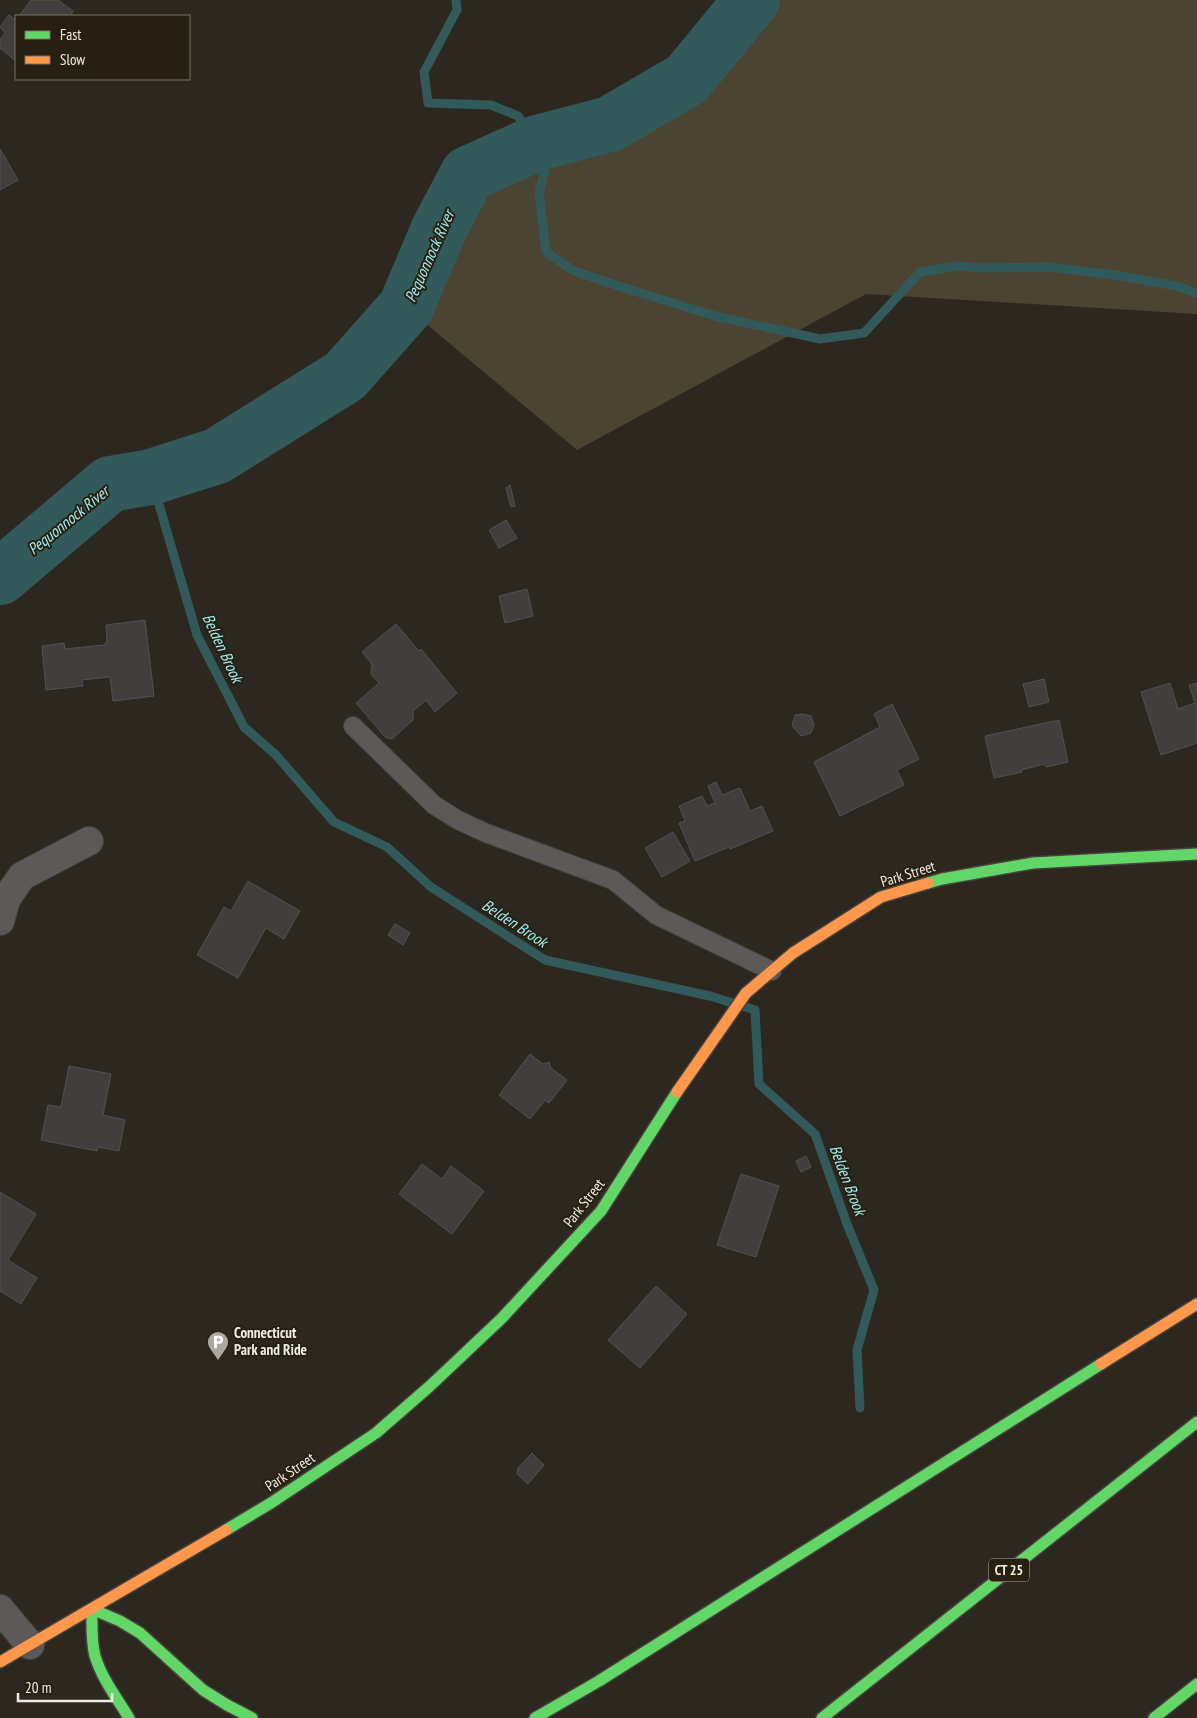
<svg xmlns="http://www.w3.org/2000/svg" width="1197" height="1718" viewBox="0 0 1197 1718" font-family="'PT Sans Narrow',sans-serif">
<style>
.green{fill:#4c4433}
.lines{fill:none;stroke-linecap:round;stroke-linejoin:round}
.stream{stroke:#325a5b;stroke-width:9}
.river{stroke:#325a5b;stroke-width:56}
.building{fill:#413e3d;stroke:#545050}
.lane-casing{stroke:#47433c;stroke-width:20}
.street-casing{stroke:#47433c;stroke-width:30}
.fast-casing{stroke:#47433c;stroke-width:14}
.slow-casing{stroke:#47433c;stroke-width:14}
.lane{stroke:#5c5958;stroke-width:18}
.street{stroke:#5c5958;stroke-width:28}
.fast{stroke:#63d668;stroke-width:11}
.slow{stroke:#ff974d;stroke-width:11}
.labels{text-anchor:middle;stroke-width:4;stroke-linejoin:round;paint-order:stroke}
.shield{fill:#272012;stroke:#b5b0a5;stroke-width:1}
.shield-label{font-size:14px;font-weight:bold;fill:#f2ede4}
.street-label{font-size:15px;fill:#f2ede4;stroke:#272012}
.poi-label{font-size:15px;font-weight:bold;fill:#f2ede4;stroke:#272012;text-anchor:start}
.water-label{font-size:16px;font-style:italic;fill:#9feff3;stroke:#272012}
</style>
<rect width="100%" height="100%" fill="#2c2820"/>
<path class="green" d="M728,0H1197V314L866,294L577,450L406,307L439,229L468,174L537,143L639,87L707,43Z"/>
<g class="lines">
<path class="stream" d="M456,0L457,10L424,72L428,103L491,105L518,116L537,143
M553,139L539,193L546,252L574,271L631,290L715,316L820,339L864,333L920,272L958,266L981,268L1050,267L1115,275L1176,286L1197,293
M151,477L197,635L244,727L276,755L334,822L387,847L431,887L545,960L710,996L755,1010L759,1084L815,1134L847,1224L874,1290L857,1350L860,1408"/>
<path class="river" d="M0,577L110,484L151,477L217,456L345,376L406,307L439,229L468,174L537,143L610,124L687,79L752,0"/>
</g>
<path class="building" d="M31,0H58L73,11L70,16H19Z
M9,15L16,20V61L0,48V40L5,33L0,27Z
M0,149L18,180L0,190Z
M510,485L515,506L511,507L506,488Z
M506,520L517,538L499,548L489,530Z
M527,589L533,616L505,623L499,596Z
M145,620L154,696L113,701L110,677L82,680L83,686L46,690L42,646L64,643L65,649L104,645L107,641L106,625Z
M396,624L419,651L421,649L457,693L435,712L426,700L413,711V720L392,739L385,737L356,703L379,683L371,674L372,664L362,652Z
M1044,679L1049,702L1029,707L1023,684Z
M1170,683L1178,709L1195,703L1189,685L1197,683V743L1161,755L1141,692Z
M892,704L919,759L897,770L904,785L840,816L814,762L880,727L874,714Z
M803,714L811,716L814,725L811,733L801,736L792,726L795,715Z
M1059,720L1068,762L1046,767L1045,764L1021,770L1022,772L994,778L985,736Z
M716,782L722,795L740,788L750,811L762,806L773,831L730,849L729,847L695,861L679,823L685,821L679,806L702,796L707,806L715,803L708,786Z
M673,832L690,861L662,877L645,848Z
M248,881L300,911L284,939L266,928L238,978L197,955L224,907L231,911Z
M395,924L410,933L403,945L388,935Z
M530,1054L543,1064L549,1062L551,1068L567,1080L549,1103L545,1100L530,1119L499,1095Z
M69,1066L111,1074L103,1115L125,1120L119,1151L98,1147L97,1151L41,1140L48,1105L61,1107Z
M806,1156L811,1167L801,1172L796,1161Z
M422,1164L442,1179L451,1166L484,1191L452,1234L399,1194Z
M741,1174L779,1186L756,1257L717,1245Z
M0,1192L36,1214L8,1260L37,1278L21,1304L0,1291Z
M656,1286L687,1314L640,1368L608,1340Z
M532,1453L544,1465L528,1484L517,1474L518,1468Z"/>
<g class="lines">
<g class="lane-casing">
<path id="lane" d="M353,726L434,805L458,820L486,833L613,880L656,915L772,971"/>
</g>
<g class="street-casing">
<path id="street" d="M0,921L6,899L22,876L89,841
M0,1609L30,1645"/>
</g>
<g class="fast-casing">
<path id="fast" d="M928,883L942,879L1033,863L1197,854
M226,1530L271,1503L376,1433L430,1386L502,1318L601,1211L677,1092
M129,1718C117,1698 102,1679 95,1656C91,1641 92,1624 92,1609L120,1621L140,1633L203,1690L227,1705L252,1718
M535,1718L599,1681L1101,1364
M822,1718L1197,1422
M1154,1718L1197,1684"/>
</g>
<g class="slow-casing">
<path id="slow" d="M677,1092L746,993L793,953L881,897L928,883
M1101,1364L1197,1304
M0,1662L226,1530"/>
</g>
<use href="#lane" class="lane"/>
<use href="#street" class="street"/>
<use href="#fast" class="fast"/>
<use href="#slow" class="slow"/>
</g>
<defs>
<g id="parking-pin" transform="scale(1.125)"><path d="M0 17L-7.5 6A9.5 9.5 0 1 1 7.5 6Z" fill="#ada89f" stroke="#272012"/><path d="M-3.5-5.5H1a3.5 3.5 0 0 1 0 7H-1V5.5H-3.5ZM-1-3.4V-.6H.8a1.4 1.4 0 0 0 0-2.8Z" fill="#fff"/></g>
</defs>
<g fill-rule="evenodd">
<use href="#parking-pin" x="218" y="1342"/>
</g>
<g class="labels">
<rect class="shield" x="989" y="1558.5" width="40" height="23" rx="4"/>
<g class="shield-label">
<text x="1009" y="1575">CT 25</text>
</g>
<g class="street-label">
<text transform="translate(908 874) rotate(-17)" y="5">Park Street</text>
<text transform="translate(584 1203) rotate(-52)" y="5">Park Street</text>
<text transform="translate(290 1472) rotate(-34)" y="5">Park Street</text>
</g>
<g class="poi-label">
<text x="234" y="1338">Connecticut<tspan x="234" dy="17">Park and Ride</tspan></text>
</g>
<g class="water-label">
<text transform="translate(429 256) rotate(-66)" y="6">Pequonnock River</text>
<text transform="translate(68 520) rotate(-39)" y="6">Pequonnock River</text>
<text transform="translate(223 648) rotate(65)" y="6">Belden Brook</text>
<text transform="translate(515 923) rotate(33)" y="6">Belden Brook</text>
<text transform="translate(848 1180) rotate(69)" y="6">Belden Brook</text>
</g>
</g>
<rect x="15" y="15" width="175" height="65" fill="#272012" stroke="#787266"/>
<rect x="25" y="31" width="25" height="8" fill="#63d668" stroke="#787266"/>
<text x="60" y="40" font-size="15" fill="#f2ede4">Fast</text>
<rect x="25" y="56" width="25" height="8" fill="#ff974d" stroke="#787266"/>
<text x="60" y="65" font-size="15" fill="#f2ede4">Slow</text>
<path d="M18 1693v8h94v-8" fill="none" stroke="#f2ede4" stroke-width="2.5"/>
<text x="25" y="1693" font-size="15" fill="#f2ede4" stroke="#272012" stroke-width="4" paint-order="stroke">20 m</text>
</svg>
